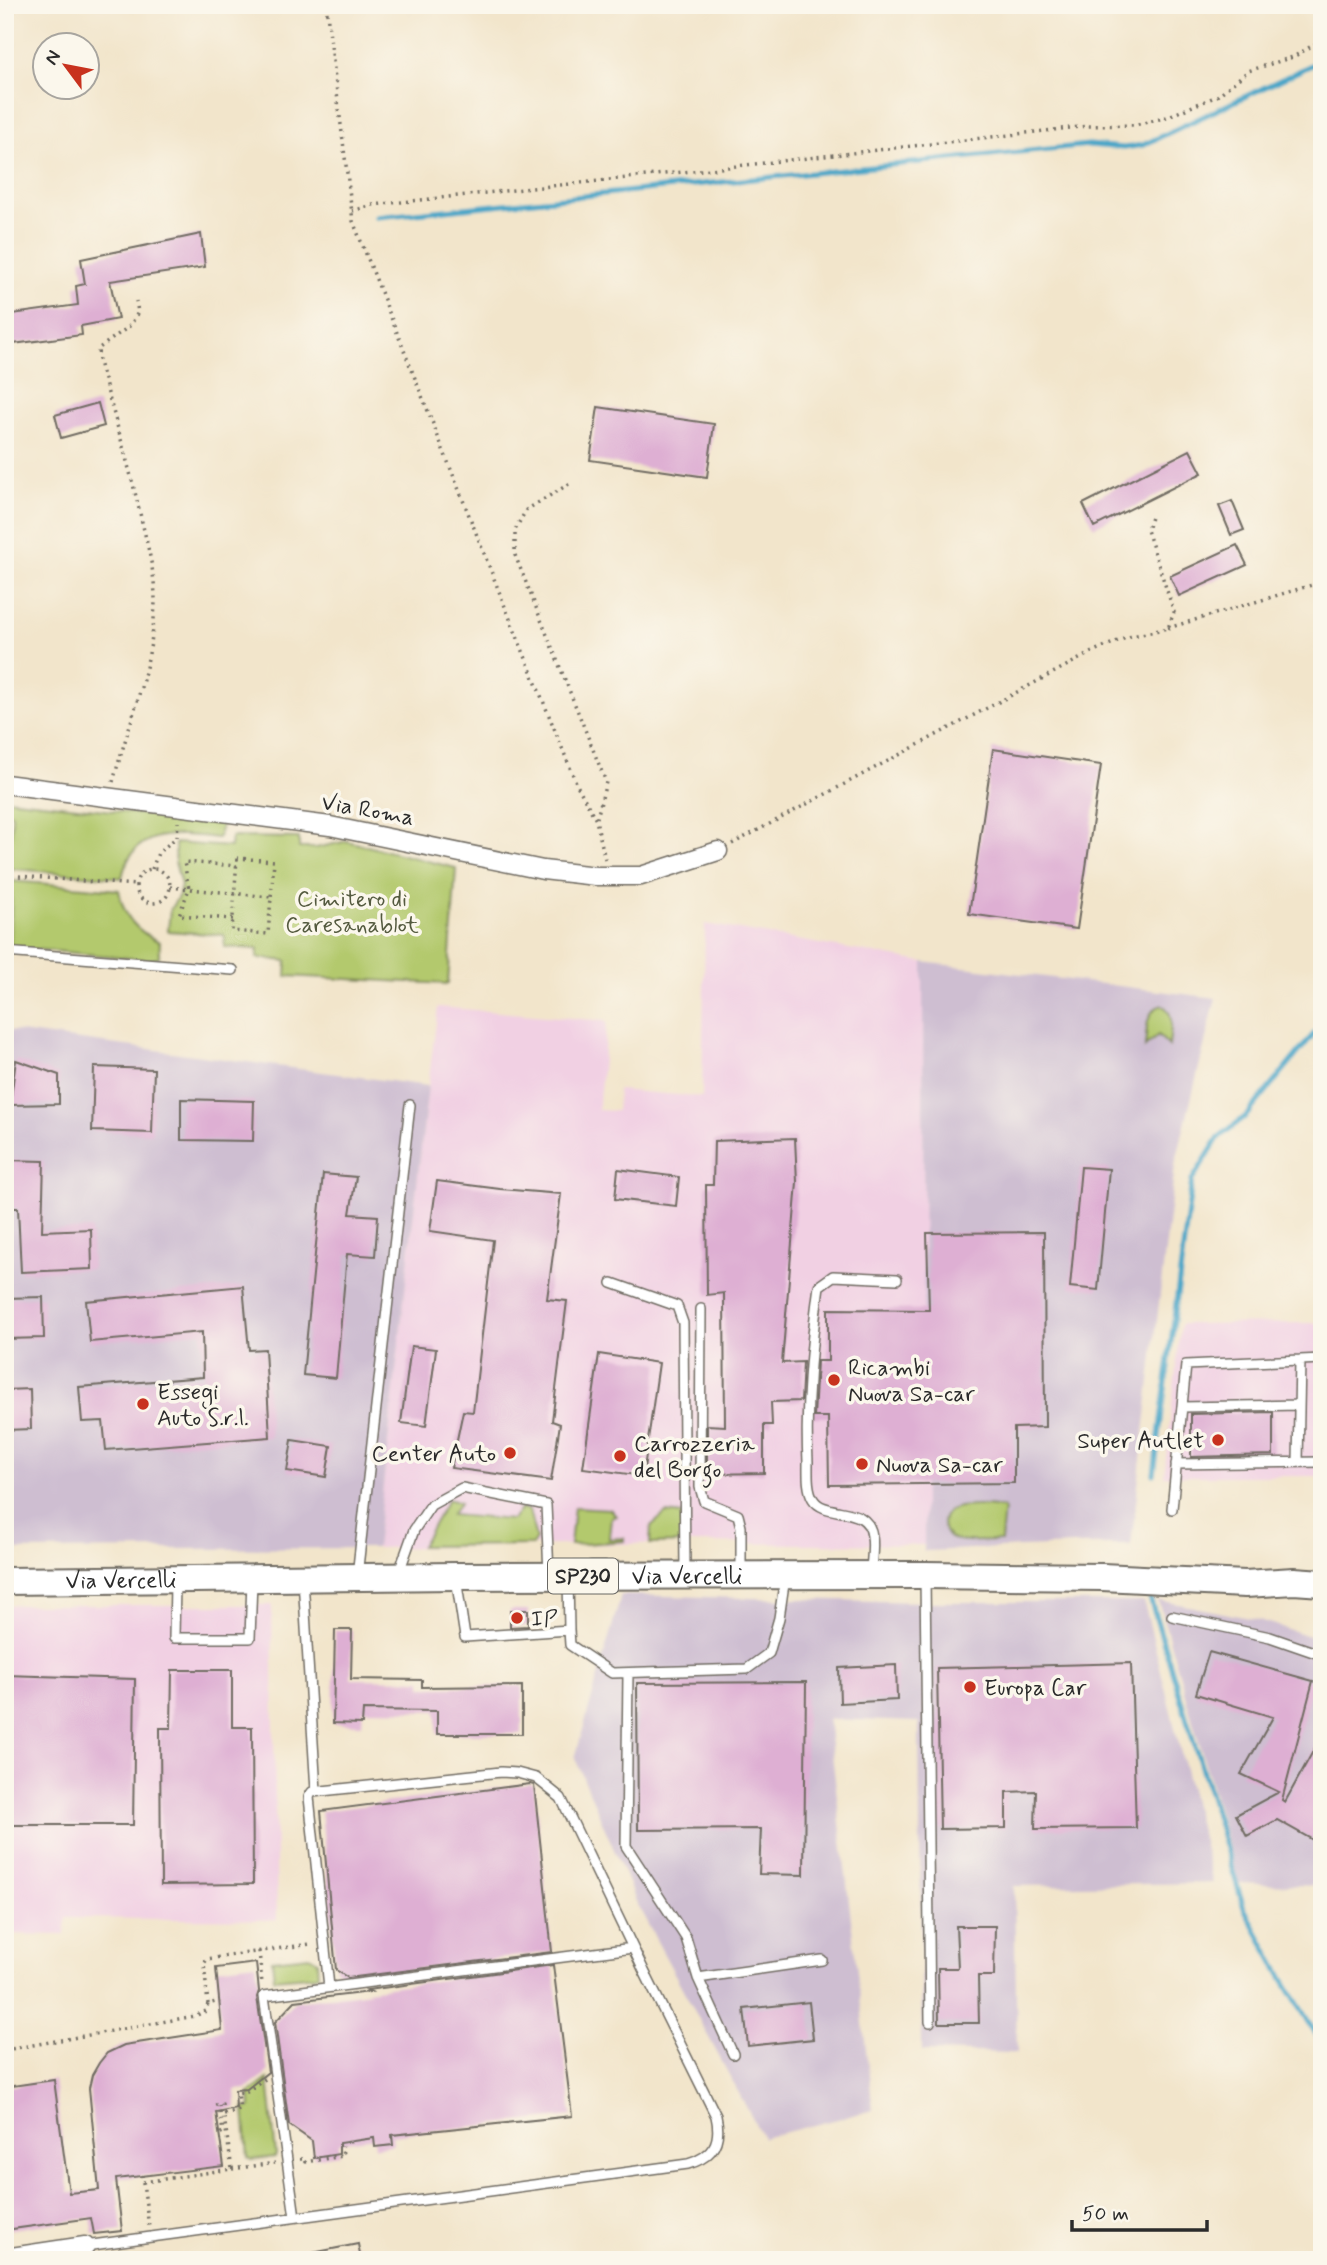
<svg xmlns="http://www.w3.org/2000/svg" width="1327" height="2265" viewBox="0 0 1327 2265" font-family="Mynerve,sans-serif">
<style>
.built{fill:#f1d0e3}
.industrial{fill:#cebed1}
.green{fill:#b3c96d;stroke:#6f7a4c;stroke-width:2}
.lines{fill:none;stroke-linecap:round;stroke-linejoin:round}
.stream{stroke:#49a6c8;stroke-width:5}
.building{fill:#deafd3}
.service-casing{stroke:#716c63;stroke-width:12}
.minor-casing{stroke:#716c63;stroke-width:21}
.primary-casing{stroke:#716c63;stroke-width:30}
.path{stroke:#716c63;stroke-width:3.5;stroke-dasharray:2 5;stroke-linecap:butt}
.service{stroke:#fff;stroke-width:9}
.minor{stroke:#fff;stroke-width:18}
.primary{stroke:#fff;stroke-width:26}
.poi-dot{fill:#c8321e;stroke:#fbf7ec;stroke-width:2.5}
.labels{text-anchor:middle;stroke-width:7;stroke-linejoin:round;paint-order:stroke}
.shield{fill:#fbf7ec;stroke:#696865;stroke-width:2}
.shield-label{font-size:21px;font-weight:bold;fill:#2b2b2b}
.street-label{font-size:23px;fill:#2b2b2b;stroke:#fbf7ec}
.park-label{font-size:23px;fill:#545a3f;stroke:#fbf7ec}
.poi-label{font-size:23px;fill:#2b2b2b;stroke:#fbf7ec;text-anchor:start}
</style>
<rect width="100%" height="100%" fill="#fbf7ec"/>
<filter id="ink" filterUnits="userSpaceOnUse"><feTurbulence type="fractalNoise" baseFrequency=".0143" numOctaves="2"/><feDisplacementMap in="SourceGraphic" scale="14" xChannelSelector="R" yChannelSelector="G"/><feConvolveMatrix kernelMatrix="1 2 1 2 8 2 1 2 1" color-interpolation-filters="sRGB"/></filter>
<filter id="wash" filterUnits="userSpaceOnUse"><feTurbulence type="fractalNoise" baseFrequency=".00686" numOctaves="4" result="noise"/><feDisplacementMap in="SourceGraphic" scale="28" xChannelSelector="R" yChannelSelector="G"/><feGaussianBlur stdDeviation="1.57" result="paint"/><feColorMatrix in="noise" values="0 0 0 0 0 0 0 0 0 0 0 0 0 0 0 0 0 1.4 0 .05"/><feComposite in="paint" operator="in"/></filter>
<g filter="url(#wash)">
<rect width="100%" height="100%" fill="#f2e5cb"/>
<path class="built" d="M705,924L923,962L925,1545L683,1543L376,1548L428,1086L438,1007L607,1021L598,1110L617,1111L618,1090L702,1097Z
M1322,1323V1476H1164L1181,1324Z
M5,1605H272L277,1920L66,1918L65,1935L5,1934Z"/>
<path class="industrial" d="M923,962L1216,998L1175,1165L1131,1545H1074L924,1551Z
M5,1030L428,1086L376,1548L5,1550Z
M621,1595L921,1602H1144L1213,1883L1014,1886L1017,2053L922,2051L919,1722L828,1719L873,2110L763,2138L638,1906L575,1758Z
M1158,1600L1259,1620L1322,1640V1886L1239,1883Z"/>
<path class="green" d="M6,799L222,823L218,838C178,834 132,826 122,878L14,869L10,868L12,814L5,813Z
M231,837L299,838V848H316L347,841L456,868L448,984L286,976L287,961L257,958L258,949L224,947L225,935L168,931L170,910L179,895L181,885L175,862V843L230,847Z
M12,881L119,890C123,917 136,931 160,942L159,957L151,960L10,947Z
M1162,1005C1176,1013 1170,1031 1169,1046L1158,1035L1145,1047C1147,1031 1145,1010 1162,1005Z
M448,1499L460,1503L451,1515L512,1520L521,1508L529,1510L536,1539L532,1545L421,1546Z
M985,1506L1004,1508L1001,1541C990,1541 958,1543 950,1538C946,1535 943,1528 943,1523C944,1503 972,1506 985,1506Z
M574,1507L610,1509L616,1516L611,1517L609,1539L624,1538V1541L570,1545Z
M666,1513L682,1515L683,1543L650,1544L651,1526Z
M310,1956L317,1961L318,1975L274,1979L272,1960Z
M268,2079L276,2155L275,2157L251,2160L248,2157L244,2108L251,2107L250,2093Z"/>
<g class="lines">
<path class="stream" d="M376,217L1089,145L1124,148L1143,145L1322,60
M1154,1474L1192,1180L1219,1137L1246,1116L1322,1024
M1150,1598L1244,1908L1283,1979L1322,2044"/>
</g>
<g id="blocks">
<path class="building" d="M201,234L205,267L110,281L118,319L81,326L82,335L5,345V315L78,305L76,286L85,284L81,259Z
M98,403L104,426L61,438L55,415Z
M598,407L714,424L707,477L590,460Z
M1190,450L1202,473L1094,527L1083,504Z
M1232,501L1244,530L1231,535L1219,506Z
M1237,545L1247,565L1179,596L1170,576Z
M993,749L1101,765L1077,929L969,914Z
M16,1060L59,1075V1104L10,1105Z
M94,1067L154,1069L152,1133L92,1131Z
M181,1099L254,1101L253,1141L181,1140Z
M795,1138L797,1182L782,1363L803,1362L801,1401L771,1402L772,1425H764V1473L707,1474V1425L725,1426L724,1293L707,1295L706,1185H713L714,1141Z
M5,1160L44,1161L42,1231L91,1229L92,1269L21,1272L18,1208H5Z
M1081,1167L1109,1169L1098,1290L1070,1287Z
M618,1169L679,1177L676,1206L615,1199Z
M323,1174L356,1177L350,1214L378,1216L375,1256L347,1254L336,1378L303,1375Z
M437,1181L500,1189L561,1194L547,1299L567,1301L552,1421L560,1424L551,1481L451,1468L463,1411L473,1412L493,1240L430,1231Z
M1044,1232L1045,1427L1014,1428V1483L829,1485L828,1417H814L817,1361H828V1309L929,1310L927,1233Z
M243,1286L249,1350L265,1349L270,1437L106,1450L103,1421L82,1422L79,1387L203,1377L202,1332L90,1342L86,1301Z
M43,1297L44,1338L5,1339V1298Z
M411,1346L436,1349L426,1426L401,1423Z
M599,1354L659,1363L643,1476L583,1468Z
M30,1389L31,1429L5,1430V1390Z
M1273,1412V1455L1191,1457V1414Z
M292,1440L331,1446L326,1477L287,1471Z
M510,1610H528V1626L510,1627Z
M335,1630H352L351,1679L422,1680V1687L522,1686V1734H437V1711L363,1710L362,1724L333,1723Z
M1209,1652L1313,1681L1282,1800L1285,1802L1322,1735V1845L1277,1820L1247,1836L1236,1815L1279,1792L1241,1774L1273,1717L1196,1694Z
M1131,1663L1136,1828L1035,1829L1036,1791L1006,1792V1828L940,1829L937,1668Z
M896,1665L897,1700L840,1703L839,1668Z
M172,1670H232V1727H252L253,1884L161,1885L160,1728H171Z
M5,1675L135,1679L133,1825H5Z
M806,1682L804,1875L759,1874L761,1829L638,1830L637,1683Z
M530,1784L534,1785L552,1952L348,1978L336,1970L321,1811Z
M956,1926H995L994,1976H978L979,2023H939L938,1968H958Z
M256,1963L259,1991L257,1997L268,2072L247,2089L235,2090L236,2108L216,2112L224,2166L116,2179L122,2231L94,2234L91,2218L5,2230V2087L54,2080L69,2193L99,2190L89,2088L92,2075L99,2063L107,2053L124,2045L222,2030L216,1968Z
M553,1965L572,2116L392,2135L393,2145L375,2147L374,2138L339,2143V2154L314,2158L312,2141L289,2125L275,2022L295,2001L371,1992L367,1990Z
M809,2002L813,2039L748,2046L744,2009Z
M358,2244L361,2260H312V2253Z"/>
</g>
</g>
<g filter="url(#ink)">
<use href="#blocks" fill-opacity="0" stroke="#716c63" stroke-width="2"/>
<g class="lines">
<g class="service-casing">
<path id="service" d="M5,952L233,970
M612,1283L677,1306L683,1323L685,1572
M701,1309L700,1487L704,1501L738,1515L741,1527V1571
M1182,1407L1299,1405
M1298,1462L1300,1360
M1176,1464L1322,1462
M1172,1509L1186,1365L1322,1359
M399,1572L414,1530L431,1505L462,1488L546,1505L549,1574
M871,1574C871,1562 874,1548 872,1536C868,1503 825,1519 813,1499C807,1489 808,1474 808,1462C805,1403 811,1345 819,1286L833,1276L897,1279
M357,1576L410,1105
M925,1576L930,2022
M456,1578L465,1637L569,1630L568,1577
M303,1579L316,1791
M175,1583L174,1638H250L252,1580
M1172,1616L1270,1637L1322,1655
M569,1630L570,1645L612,1673L747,1669L769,1653L779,1618L785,1577
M628,1673L626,1846L686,1938L698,1978L822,1960
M698,1978L733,2054
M295,2217L264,1996L633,1948
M85,2246L688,2164C713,2157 722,2142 716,2116L645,1973L561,1798L536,1778L517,1773L501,1772L312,1792L309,1797L329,1987"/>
</g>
<g class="minor-casing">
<path id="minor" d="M5,784L330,826L543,870L596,876H641L718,851
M5,2258L85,2246"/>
</g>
<g class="primary-casing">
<g id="primary">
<path id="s1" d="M5,1581L456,1576L925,1575L1102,1577L1245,1584L1294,1581L1322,1583"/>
</g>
</g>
<path class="path" d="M326,5L353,221L504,604L577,785L596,820L605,859
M352,211L373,205L702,170L1088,126L1135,125L1164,118L1217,96L1248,71L1293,57L1322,40
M569,484L526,510L515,530V555L606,782L597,818
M1168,628L1322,582
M113,782C129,723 154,663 155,600C155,574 148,547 142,522C130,468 114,415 99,362L98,349L131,325L138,312L136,301
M732,844L1096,650L1128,637L1168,628L1174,612L1147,530L1152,514
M237,858L274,861L268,934L232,931Z
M136 886a17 17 0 1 1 34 0a17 17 0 1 1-34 0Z
M152,869L158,853L177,837L178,822
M5,875L136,885
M170,887L271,897
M233,919L179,915L189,889L184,862L237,866
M259,1951L262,1984
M208,2004L204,1964L207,1959L311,1944
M5,2050L195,2016L206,2011L208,2004L220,2001
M219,2105L223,2132L219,2134
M224,2114L240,2110L238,2093L247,2092L265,2079
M300,2159H305V2162L343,2156L342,2146
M232,2169L275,2163
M142,2175L149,2227
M143,2182L232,2169L222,2104L215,2105"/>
<use href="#service" class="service"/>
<use href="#minor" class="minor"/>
<use href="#primary" class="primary"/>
</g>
</g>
<g class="poi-dot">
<circle cx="834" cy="1380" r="7"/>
<circle cx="143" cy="1404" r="7"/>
<circle cx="1218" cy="1440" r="7"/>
<circle cx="510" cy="1453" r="7"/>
<circle cx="620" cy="1456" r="7"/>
<circle cx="862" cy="1464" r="7"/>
<circle cx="517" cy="1618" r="7"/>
<circle cx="970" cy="1687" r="7"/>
</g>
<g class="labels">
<rect class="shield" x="548" y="1558.5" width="70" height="35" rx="5"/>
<g class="shield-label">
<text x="583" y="1583">SP230</text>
</g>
<g class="street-label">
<text transform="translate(368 809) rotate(10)" y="8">Via Roma</text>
<text dy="8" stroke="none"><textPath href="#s1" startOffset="682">Via Vercelli</textPath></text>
<text dy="8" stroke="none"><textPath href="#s1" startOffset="116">Via Vercelli</textPath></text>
</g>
<g class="park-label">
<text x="352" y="906">Cimitero di<tspan x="352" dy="26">Caresanablot</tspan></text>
</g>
<g class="poi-label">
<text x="848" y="1375">Ricambi<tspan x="848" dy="26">Nuova Sa-car</tspan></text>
<text x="157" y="1399">Essegi<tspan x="157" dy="26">Auto S.r.l.</tspan></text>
<text x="1204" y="1448" text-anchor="end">Super Autlet</text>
<text x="634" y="1451">Carrozzeria<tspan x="634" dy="26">del Borgo</tspan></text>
<text x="496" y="1461" text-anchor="end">Center Auto</text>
<text x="876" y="1472">Nuova Sa-car</text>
<text x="531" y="1626">IP</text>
<text x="984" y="1695">Europa Car</text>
</g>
</g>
<rect width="1327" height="2265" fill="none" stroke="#fbf7ec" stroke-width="28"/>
<g transform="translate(66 66) rotate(302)"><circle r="33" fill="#fbf7ec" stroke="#a8a59f" stroke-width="2"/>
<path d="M0-5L12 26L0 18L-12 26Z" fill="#c8321e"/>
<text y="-10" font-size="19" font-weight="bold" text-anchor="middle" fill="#2b2b2b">N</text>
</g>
<path d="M1072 2220v10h135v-10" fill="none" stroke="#2b2b2b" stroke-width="3.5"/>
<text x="1082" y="2220" font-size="21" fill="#2b2b2b" stroke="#fbf7ec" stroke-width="5" paint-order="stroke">50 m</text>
</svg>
